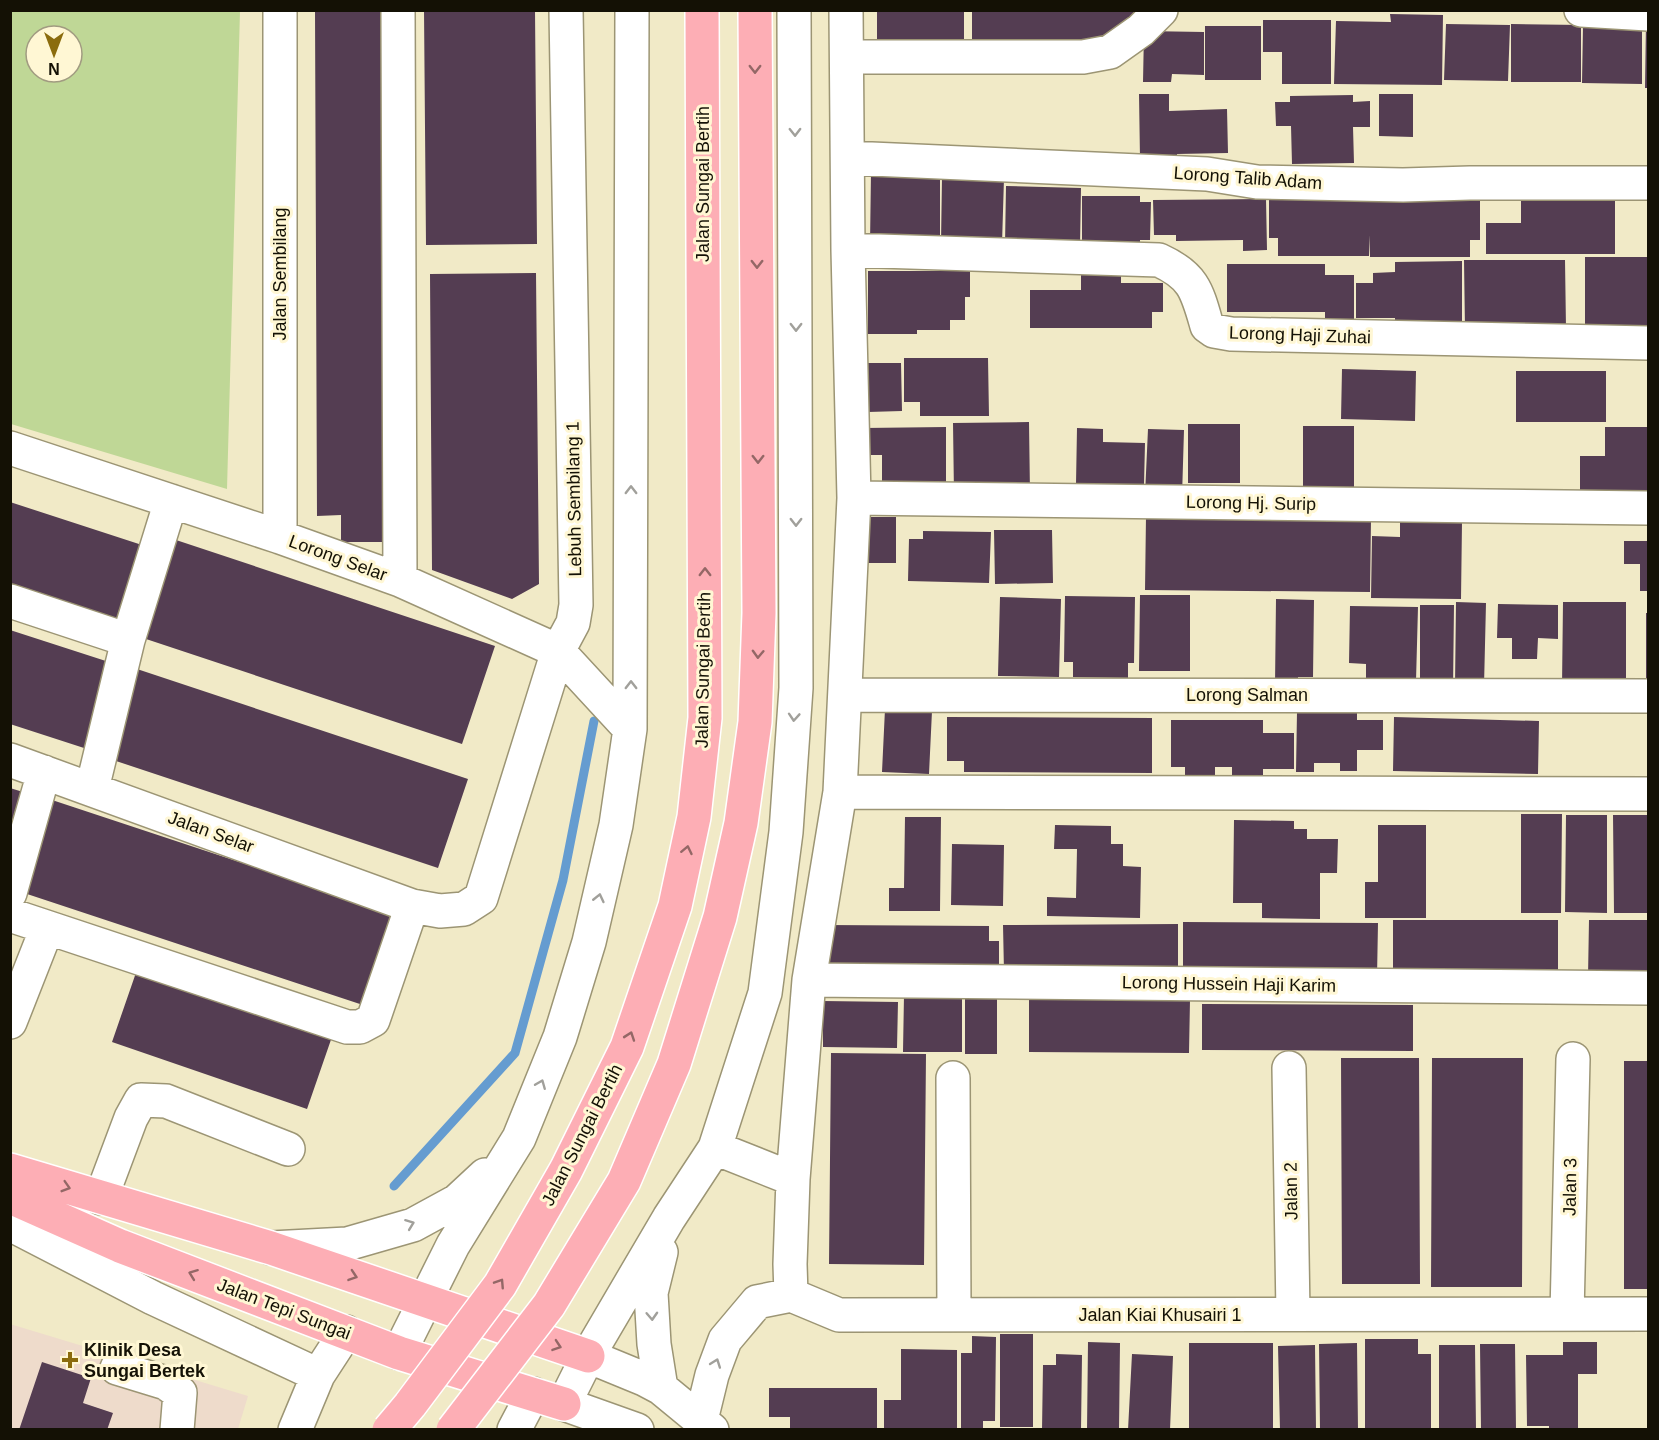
<svg xmlns="http://www.w3.org/2000/svg" width="1659" height="1440" viewBox="0 0 1659 1440" font-family="Helvetica,sans-serif">
<style>
.medical{fill:#eedbcb}
.green{fill:#bfd796;fill-rule:evenodd}
.lines{fill:none;stroke-linecap:round;stroke-linejoin:round}
.stream{stroke:#659cd0;stroke-width:9}
.building{fill:#543d52}
.minor-casing{stroke:#9c9574;stroke-width:36}
.major-casing{stroke:#fff;stroke-width:36}
.minor{stroke:#fff;stroke-width:33}
.major{stroke:#fdaeb5;stroke-width:33}
.major-bridge-casing{stroke:#fff;stroke-width:36;stroke-linecap:butt}
.major-bridge{stroke:#fdaeb5;stroke-width:33}
.oneway{stroke:#946766}
.oneway2{stroke:#a1a09b}
.poi-dot{fill:#8b6c0d;stroke:#fff7d4;stroke-width:2}
.labels{text-anchor:middle;stroke-width:6;stroke-linejoin:round;paint-order:stroke}
.street-label{font-size:18px;fill:#141105;stroke:#fff7d4}
.poi-label{font-size:18px;font-weight:bold;fill:#141105;stroke:#fff7d4;text-anchor:start}
</style>
<rect width="100%" height="100%" fill="#f1eac7"/>
<path class="medical" d="M10,1324L248,1396L238,1429H11Z"/>
<path class="green" d="M10,11H240L227,489L11,424ZM36,36H72V72H36Z"/>
<g class="lines">
<path class="stream" d="M394,1186L515,1053L563,880L594,721"/>
</g>
<path class="building" d="M315,10H389L391,542H341V515L317,516Z
M424,10H535L537,244L426,245Z
M877,10H964V47H877Z
M972,10H1140L1127,34H1104L1103,51L972,47Z
M1390,14L1443,15L1442,85L1334,84L1336,21L1391,22Z
M1263,20H1331V84H1282V52H1263Z
M1646,22H1648V88H1645Z
M1446,24L1510,25L1508,81L1444,80Z
M1511,24L1581,25V82H1511Z
M1205,26H1261V80H1205Z
M1583,26L1642,27V84L1582,83Z
M1144,31L1204,32V75L1172,74L1171,82H1143Z
M1139,94H1169V111L1227,109L1228,153L1177,154V159H1140Z
M1379,94H1413V137L1379,136Z
M1353,95V102L1370,101V127H1353L1354,163L1292,164L1291,126H1276L1275,102H1290V96Z
M871,172L940,173V245L870,244Z
M942,177L1004,178L1002,244L941,243Z
M1006,186L1081,188L1080,246L1005,245Z
M1521,186L1615,199V254H1486V223H1521Z
M1082,196H1140V202H1151L1150,240H1140V246H1082Z
M1269,198L1480,199V240H1470V257H1370V235L1369,256H1278V238H1269Z
M1266,199L1267,250L1243,251V240L1176,241V235H1154L1153,200Z
M1585,257H1648V327H1585Z
M1464,260H1565L1566,329L1465,330Z
M1462,261V329H1395V318H1356V283H1373V273L1395,272V262Z
M1227,264H1325V275H1354V319H1325V312H1227Z
M868,271H970V297H965V320H950V330H917V334H868Z
M536,273L539,584L512,599L432,570L430,274Z
M1081,275H1121V283H1163V312H1152V328H1030V290H1081Z
M904,358H988L989,416H920V402H904Z
M867,363H901L902,411L868,412Z
M1342,369L1416,371L1415,421L1341,419Z
M1516,371H1606V422H1516Z
M1029,422L1030,494L954,495L953,423Z
M1188,424H1240V483H1188Z
M1303,426H1354V498L1303,499Z
M946,427V491L882,492V455H865L864,428Z
M1605,427H1648V498H1580V456H1605Z
M1077,428L1103,429V442L1145,443L1144,485L1076,484Z
M1148,429L1184,430L1182,497L1145,495Z
M10,502L142,545L115,628L10,593Z
M1146,516L1371,519L1370,592L1145,590Z
M863,517H896V563H863Z
M1400,521L1462,522L1461,599L1371,598L1372,536L1400,537Z
M994,530H1052L1053,583L995,584Z
M923,531L991,532L989,583L908,581L909,539H923Z
M170,538L495,646L462,744L137,636Z
M1624,541H1648V591H1640V564H1624Z
M1140,595H1190V671H1139Z
M1065,596L1135,597L1134,663H1128V678L1073,677V662H1064Z
M1000,597L1061,599L1059,677L998,676Z
M1276,599L1314,600L1313,677H1298V686L1275,685Z
M1456,602L1486,603L1484,686H1455Z
M1563,602H1626V686H1562Z
M1498,604L1558,605V639L1538,638L1537,659H1512V638H1497Z
M1420,605H1454L1453,690H1420Z
M1350,606L1418,607L1416,681L1366,680V664L1349,663Z
M1646,613H1648V681H1646Z
M10,630L112,663L84,748L10,724Z
M137,669L468,779L438,868L107,758Z
M885,709L932,711L929,774L882,772Z
M1297,712L1357,713V720H1383V750H1357V771H1340V763H1314V772H1296Z
M947,717L1152,718V773L964,772V761H947Z
M1394,717L1539,721L1538,774L1393,771Z
M1171,720H1263V733H1294V769H1263V777H1232V767H1215V776H1185V767H1171Z
M10,788L23,792L11,826H10Z
M46,798L403,916L372,1008L15,890Z
M1521,814H1562L1561,913H1521Z
M1566,815H1607V913L1565,912Z
M1613,815H1648V913H1614Z
M905,817H941L940,911H889V888H904Z
M1234,820L1294,821V829H1307V839H1338L1337,873H1320V919L1262,918V903H1233Z
M1055,825L1111,826V844H1123V866L1141,867L1140,918L1047,916V897L1076,898L1077,849H1054Z
M1378,825H1426V918H1365V882H1378Z
M952,844L1004,845L1003,906L951,905Z
M1393,920H1558V970H1393Z
M1589,920H1648V977H1588Z
M1183,922L1378,923L1377,977L1183,975Z
M1178,924V971L1004,972L1003,925Z
M826,925L989,926V941H999V970L825,969Z
M139,964L334,1031L307,1109L112,1042Z
M965,993H997V1054H965Z
M904,995L962,996V1052H903Z
M1029,999L1190,1000L1189,1053L1029,1052Z
M823,1001L898,1002L897,1048L823,1047Z
M1202,1004L1413,1005V1051L1202,1050Z
M831,1053L926,1054L924,1265L829,1264Z
M1341,1058H1419L1420,1284H1342Z
M1432,1058H1523L1522,1287H1431Z
M1624,1061H1648V1289H1624Z
M1000,1334H1033V1427H1000Z
M972,1336L996,1337L995,1421H983V1430H961V1353H972Z
M1365,1339H1418V1354H1431V1430H1365Z
M1088,1342L1120,1343L1119,1430H1087Z
M1563,1342H1597V1374H1578V1430H1549V1426H1527L1526,1355H1563Z
M1189,1343H1273V1430H1189Z
M1357,1343L1358,1430H1320L1319,1344Z
M1480,1344H1515L1516,1430H1481Z
M1315,1345L1316,1430H1280L1278,1346Z
M1439,1345H1475L1476,1430H1439Z
M901,1349L957,1350V1430H884V1400H901Z
M1056,1354L1082,1355L1081,1430H1042L1043,1365H1056Z
M1132,1354L1173,1356L1170,1430H1128Z
M42,1362L91,1378L83,1403L113,1413L107,1430H19Z
M769,1388H877V1430H790V1417H769Z"/>
<g class="lines">
<g class="minor-casing">
<path id="minor" d="M398,10L400,580
M846,10L848,250L854,498L840,792L809,980L793,1179L790,1264L791,1295L839,1315L1648,1314
M1581,10L1648,14
M847,57H1083L1110,52L1141,30L1161,10
M849,158L1207,174L1257,182L1403,185L1470,183H1648
M848,250L1159,260C1194,276 1197,291 1207,326L1214,331L1231,334L1648,343
M10,448L280,537L400,580L558,651L630,729
M854,498L1648,508
M280,537V10
M10,601L128,640
M846,695L1648,696
M10,760L412,906L440,911L464,909L481,898L558,651L573,623L576,605L566,10
M92,789L128,640L171,501
M840,792L1648,794
M10,893L44,772
M10,915L347,1027H360L373,1020L412,906
M809,980L1648,988
M10,1022L47,928
M1289,1068L1293,1314
M953,1078L954,1315
M715,1148L793,1179
M101,1198L131,1118L141,1100L166,1101L288,1149
M10,1224L153,1298L318,1375
M271,1248L347,1244L413,1225L457,1201L485,1175
M1567,1314L1573,1059
M399,1353L453,1245L519,1138L560,1037L589,942L616,825L630,729L632,10
M588,1356L644,1379L661,1388L712,1430
M117,1368L166,1383L180,1393L177,1430
M661,1388L654,1344L651,1293L661,1252
M701,1420L712,1375L725,1340L757,1302L791,1295
M295,1430L318,1375L346,1332
M514,1430L533,1394
M637,1430L564,1404L588,1356L669,1218L715,1148L765,993L786,832L796,688L794,10"/>
</g>
<g class="major-casing">
<path id="major" d="M10,1170L271,1248L588,1356
M10,1197L120,1246L399,1353L564,1404"/>
</g>
<use href="#minor" class="minor"/>
<use href="#major" class="major"/>
<g class="major-bridge-casing">
<path id="major-bridge" d="M389,1430L410,1405L500,1285L566,1170L627,1047L675,906L694,817L705,718L702,10
M453,1430L549,1305L624,1181L674,1064L720,917L741,823L755,722L759,613L755,10"/>
</g>
<use href="#major-bridge" class="major-bridge"/>
</g>
<defs><path id="oneway-chevron" d="M-2-3.5L2.5 0L-2 3.5" fill="none" stroke-width="1.6" stroke-linecap="round" stroke-linejoin="round" transform="scale(1.5)"/></defs>
<g class="oneway">
<use href="#oneway-chevron" transform="translate(755 69) rotate(90)"/>
<use href="#oneway-chevron" transform="translate(757 264) rotate(90)"/>
<use href="#oneway-chevron" transform="translate(758 459) rotate(90)"/>
<use href="#oneway-chevron" transform="translate(705 572) rotate(-90)"/>
<use href="#oneway-chevron" transform="translate(758 654) rotate(92)"/>
<use href="#oneway-chevron" transform="translate(687 850) rotate(-78)"/>
<use href="#oneway-chevron" transform="translate(630 1036) rotate(-71)"/>
<use href="#oneway-chevron" transform="translate(66 1187) rotate(17)"/>
<use href="#oneway-chevron" transform="translate(193 1274) rotate(-159)"/>
<use href="#oneway-chevron" transform="translate(353 1276) rotate(19)"/>
<use href="#oneway-chevron" transform="translate(500 1283) rotate(-57)"/>
<use href="#oneway-chevron" transform="translate(557 1346) rotate(19)"/>
</g>
<g class="oneway2">
<use href="#oneway-chevron" transform="translate(795 132) rotate(89)"/>
<use href="#oneway-chevron" transform="translate(796 327) rotate(90)"/>
<use href="#oneway-chevron" transform="translate(631 490) rotate(-90)"/>
<use href="#oneway-chevron" transform="translate(796 522) rotate(90)"/>
<use href="#oneway-chevron" transform="translate(631 685) rotate(-90)"/>
<use href="#oneway-chevron" transform="translate(794 717) rotate(94)"/>
<use href="#oneway-chevron" transform="translate(599 898) rotate(-77)"/>
<use href="#oneway-chevron" transform="translate(541 1084) rotate(-68)"/>
<use href="#oneway-chevron" transform="translate(410 1224) rotate(-21)"/>
<use href="#oneway-chevron" transform="translate(652 1316) rotate(87)"/>
<use href="#oneway-chevron" transform="translate(716 1363) rotate(-70)"/>
</g>
<path class="poi-dot" d="M67 1351h6v6h6v6h-6v6h-6v-6h-6v-6h6z"/>
<g class="labels">
<g class="street-label">
<text transform="translate(1248 178) rotate(4)" y="6">Lorong Talib Adam</text>
<text transform="translate(703 184) rotate(-90)" y="6">Jalan Sungai Bertih</text>
<text transform="translate(280 274) rotate(-90)" y="6">Jalan Sembilang</text>
<text transform="translate(1300 335) rotate(2)" y="6">Lorong Haji Zuhai</text>
<text transform="translate(574 499) rotate(-91)" y="6">Lebuh Sembilang 1</text>
<text transform="translate(1251 503) rotate(1)" y="6">Lorong Hj. Surip</text>
<text transform="translate(338 558) rotate(20)" y="6">Lorong Selar</text>
<text transform="translate(703 670) rotate(-89)" y="6">Jalan Sungai Bertih</text>
<text x="1247" y="701">Lorong Salman</text>
<text transform="translate(211 832) rotate(20)" y="6">Jalan Selar</text>
<text transform="translate(1229 984) rotate(1)" y="6">Lorong Hussein Haji Karim</text>
<text transform="translate(582 1135) rotate(-63)" y="6">Jalan Sungai Bertih</text>
<text transform="translate(1570 1187) rotate(-89)" y="6">Jalan 3</text>
<text transform="translate(1291 1191) rotate(-91)" y="6">Jalan 2</text>
<text transform="translate(284 1309) rotate(21)" y="6">Jalan Tepi Sungai</text>
<text x="1160" y="1321">Jalan Kiai Khusairi 1</text>
</g>
<g class="poi-label">
<text x="84" y="1356">Klinik Desa<tspan x="84" dy="21">Sungai Bertek</tspan></text>
</g>
</g>
<rect width="1659" height="1440" fill="none" stroke="#141105" stroke-width="24"/>
<g transform="translate(54 54) rotate(180)"><circle r="28" fill="#fff7d4" stroke="#a19b81" stroke-width="1.5"/>
<path d="M0-4.5L10 22L0 15L-10 22Z" fill="#8b6c0d"/>
<text y="-9" font-size="16" font-weight="bold" text-anchor="middle" fill="#141105">N</text>
</g>
</svg>
